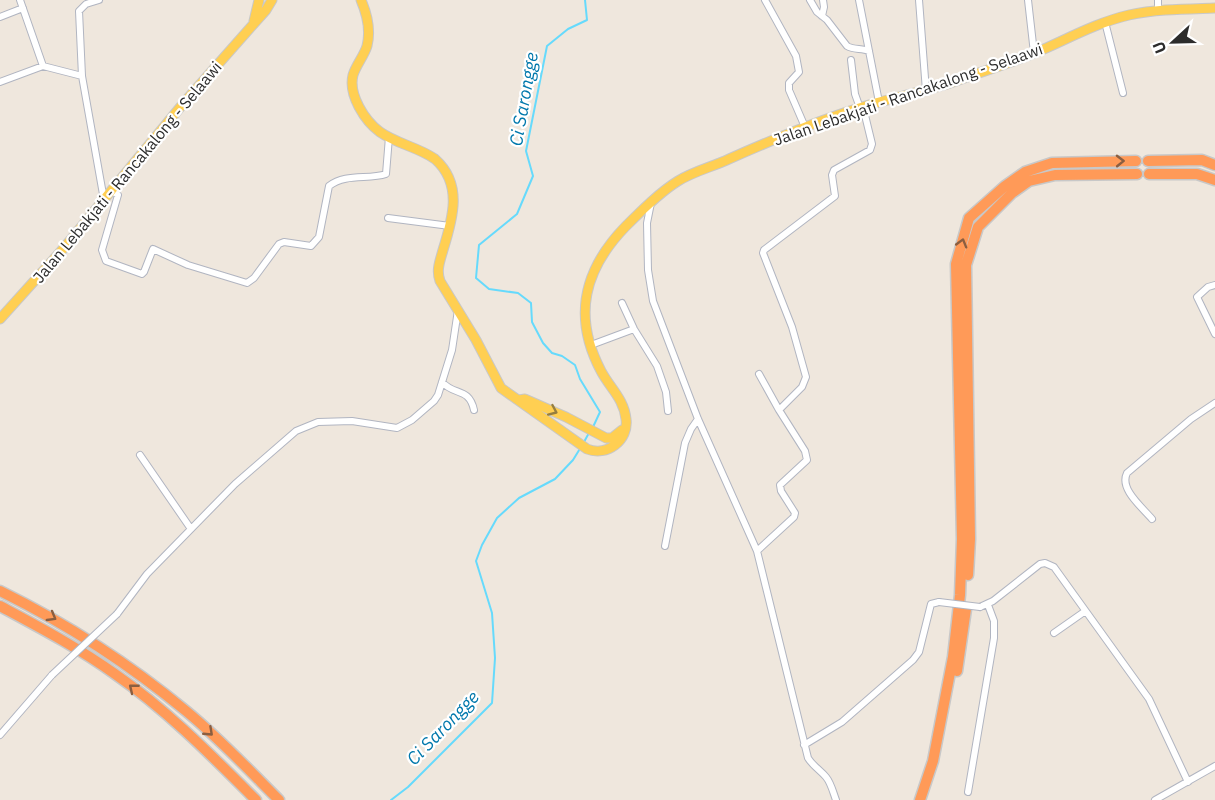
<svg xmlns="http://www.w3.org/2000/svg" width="1215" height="800" viewBox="0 0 1215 800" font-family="'IBM Plex Sans',sans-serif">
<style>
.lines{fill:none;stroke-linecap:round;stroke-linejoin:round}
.stream{stroke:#66dafc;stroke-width:2}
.street-casing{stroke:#b1b5c1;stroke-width:8}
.primary-casing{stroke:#c8c8c8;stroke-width:11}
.highway-casing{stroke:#c8c8c8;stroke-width:13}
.street{stroke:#fff;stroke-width:6}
.primary{stroke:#ffcf52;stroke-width:9}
.highway{stroke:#ff9a58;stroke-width:10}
.street-bridge-casing{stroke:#b1b5c1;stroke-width:8;stroke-linecap:butt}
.street-bridge{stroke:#fff;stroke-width:6}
.oneway{stroke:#8b5e40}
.oneway2{stroke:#967e3f}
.labels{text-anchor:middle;stroke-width:4.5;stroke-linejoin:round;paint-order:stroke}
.street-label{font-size:16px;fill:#2c2c2c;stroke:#fff}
.water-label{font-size:18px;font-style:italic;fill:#0078ac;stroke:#fff}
</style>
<rect width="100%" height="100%" fill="#efe7dd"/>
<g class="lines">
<path class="stream" d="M585,0L587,20L568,29L547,46L526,151L533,176L517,214L479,245L476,278L489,289L518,293L531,303L532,322L543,343L552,353L562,356L575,365L580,379L600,412L593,427
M584,442L590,431
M391,800L408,787L492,703L495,658L492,613L476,561L482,545L497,518L519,498L555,479L573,460L581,447"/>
<g class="street-casing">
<path id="street" d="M20,0L43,66L82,76L104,200
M765,0L796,56L799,72L789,83V90L805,127
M810,0L817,12L827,20L847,46C853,50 862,48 869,51
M859,0L879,102
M919,0L926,91
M1028,0L1034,53
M1158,0V10
M822,16L824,7L823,0
M0,17L23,8
M1105,22L1123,93
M851,60L855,94L860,108
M82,76L79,11L86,4L99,0
M0,82L43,66
M112,191L118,195L102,250L106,261L142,274L144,272L153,249L188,265L247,283L254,278L279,244L284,242L311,246L319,237L329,186C346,173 368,180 386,174L389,137
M651,203L647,223L648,270L653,301L698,419L757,551L808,758C813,766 820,770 826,777C831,783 833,792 836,800
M388,218L450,226
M1215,285L1208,287L1197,297L1215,334
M622,303L634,329L657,366L666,392L668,411
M591,345L634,329
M759,374L779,410
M442,382C454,396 469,387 474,410
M140,455L191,529
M1152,519C1142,507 1119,489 1127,473L1191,419L1215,403
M665,546L685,443L691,429L698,419
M757,551L794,517L795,513L781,491L780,485L807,460L805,451L779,410L802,387L806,377L792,327L763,253L764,250L835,196L832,175L834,170L870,150L872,144L863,107
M980,607L993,601L1040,564L1045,563L1054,567L1149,699L1188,782
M117,614L147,574L235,484L296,431L318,422L352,421L397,428L412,420L434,401L438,395L452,350L458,310
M1054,633L1084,612
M0,735L52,675
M804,745L842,722L913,660L919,652L931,604L939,602
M968,792L994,638V621L988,605
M1155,800L1215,766"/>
</g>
<g class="primary-casing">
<path id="primary" d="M361,0C367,14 371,30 367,46C364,56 356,65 353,75C348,95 365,121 380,132C397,144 418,147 435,159C463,184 453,218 443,250C440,261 436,270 440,281L476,340L501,388L587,449C607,457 629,440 626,419C624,399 610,388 601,371C572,316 584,269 626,226C641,211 660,192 678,181C694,171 712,167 729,159C774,139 821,119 869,105C897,97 926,91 953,82C983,71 1015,62 1044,49C1071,37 1099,22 1129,15C1157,9 1186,9 1215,8
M254,21L259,0
M0,319L63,249L182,105L266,10L272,0
M519,400L525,399L566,417L606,438H612L622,430"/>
</g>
<g class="highway-casing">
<path id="highway" d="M1148,161L1202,160L1215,165
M1149,174H1197L1215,180
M968,575L970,539L966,265L978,227L1012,193L1029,181L1055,175L1137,174
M0,591C67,624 128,663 186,711C219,738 249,770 279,800
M0,606C39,627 79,648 115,674C167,710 212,756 256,800
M957,671L966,609
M920,800L933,761L953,657L960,595L962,539L956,264L969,218L1005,186L1025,172L1052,163L1136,161"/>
</g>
<use href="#street" class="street"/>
<use href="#primary" class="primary"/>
<use href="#highway" class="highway"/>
<g class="street-bridge-casing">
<path id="street-bridge" d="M939,602L980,607
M52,675L117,614"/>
</g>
<use href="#street-bridge" class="street-bridge"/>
</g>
<defs><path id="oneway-chevron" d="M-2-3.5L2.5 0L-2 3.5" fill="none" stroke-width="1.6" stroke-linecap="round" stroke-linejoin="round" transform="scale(1.5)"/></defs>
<g class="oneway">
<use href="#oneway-chevron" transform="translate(1120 161) rotate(-1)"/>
<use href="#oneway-chevron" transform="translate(962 243) rotate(-74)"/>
<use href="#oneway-chevron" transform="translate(52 617) rotate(30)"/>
<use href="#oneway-chevron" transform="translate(133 688) rotate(-141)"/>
<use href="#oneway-chevron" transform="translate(209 732) rotate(43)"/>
</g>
<use class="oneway2" href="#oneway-chevron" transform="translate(553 411) rotate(24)"/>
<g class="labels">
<g class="street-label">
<text transform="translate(908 94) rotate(-19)" y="6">Jalan Lebakjati - Rancakalong - Selaawi</text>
<text transform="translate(127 172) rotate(-50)" y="6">Jalan Lebakjati - Rancakalong - Selaawi</text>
</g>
<g class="water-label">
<text transform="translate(524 99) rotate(-80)" y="6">Ci Sarongge</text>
<text transform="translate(443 728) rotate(-46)" y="6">Ci Sarongge</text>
</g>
</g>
<g transform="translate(1173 42) rotate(248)" stroke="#ffffff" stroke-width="4.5" paint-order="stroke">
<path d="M0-4.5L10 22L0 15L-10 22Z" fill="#2c2c2c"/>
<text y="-9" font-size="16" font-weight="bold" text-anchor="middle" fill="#2c2c2c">U</text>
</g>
</svg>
